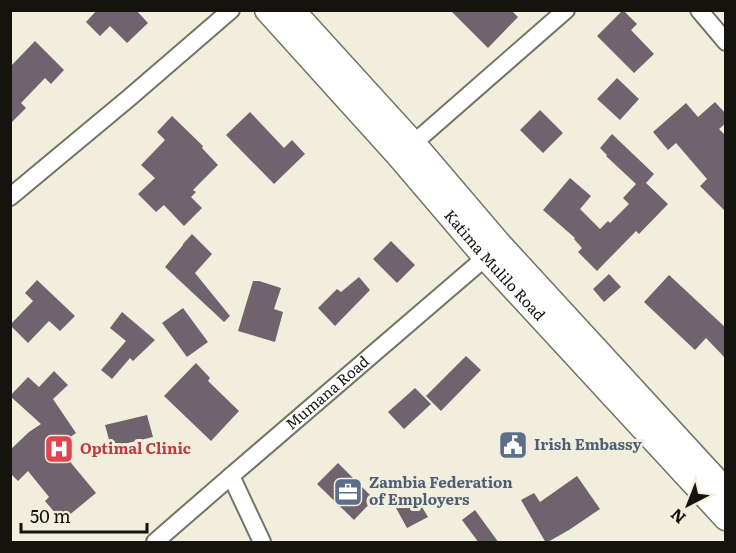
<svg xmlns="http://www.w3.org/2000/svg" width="736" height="553" viewBox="0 0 736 553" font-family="Literata,serif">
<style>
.building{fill:#70636d}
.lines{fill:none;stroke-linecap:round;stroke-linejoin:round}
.street-casing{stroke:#757365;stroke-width:20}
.secondary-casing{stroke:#757365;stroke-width:27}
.street{stroke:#fff;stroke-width:16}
.secondary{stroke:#fff;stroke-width:24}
.labels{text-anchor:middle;stroke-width:6;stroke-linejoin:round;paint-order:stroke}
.street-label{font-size:15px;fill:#14130d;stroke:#f1eede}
.service-label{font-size:15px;font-weight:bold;fill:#4e5e75;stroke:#f1eede;text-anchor:start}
.health-label{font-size:15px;font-weight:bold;fill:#be3a42;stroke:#f1eede;text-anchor:start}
</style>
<rect width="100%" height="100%" fill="#f1eede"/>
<path class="building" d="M97,10H136L148,23L127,43L110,26L100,36L86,22Z
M450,10H511L518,17L488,48Z
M623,10L637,24L631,30L654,54L634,73L597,36Z
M35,41L64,70L51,84L45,78L21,103L26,108L10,124V67Z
M617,78L639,99L620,120L597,99Z
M715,102L726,114V123L719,129L726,136V212L700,186L707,179L676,143L668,150L653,132L686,103L698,117Z
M540,110L563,133L543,153L520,130Z
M250,112L284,148L292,140L305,154L274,184L226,135Z
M172,116L203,146L202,148L218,165L193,190L196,192L191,197L202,208L184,226L164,205L156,212L138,194L155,178L141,165L165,140L157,132Z
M612,134L654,174L646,183L668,204L639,234L636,231L597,271L578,252L582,248L574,239L575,238L543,210L570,178L591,196L580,209L600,229L608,221L610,223L629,204L623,198L636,184L606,156L607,155L600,148Z
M192,234L212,254L195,273L230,316L224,322L165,267L183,245V244Z
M391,241L415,265L397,283L373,259Z
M609,274L621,287L604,302L593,289Z
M669,275L726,328V359L706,338L695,350L644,302Z
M359,277L370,290L335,326L318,308L337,289L341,292Z
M37,280L75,316L60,331L49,321L28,343L10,325L33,301L25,293Z
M253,281H259L281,288L274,309L283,312L275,342L238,331Z
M183,308L208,342L187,357L162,323Z
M122,312L155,340L133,361L130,358L112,379L101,370L126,341L110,328Z
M466,356L481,370L441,411L426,396Z
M196,363L210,378L208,381L239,411L211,441L164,396Z
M54,371L68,385L53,399L76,433L57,446L96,493L62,521L45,501L49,497L28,471L18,481L10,473V450L29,432L41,424L10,396L28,377L39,387Z
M415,388L431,404L404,429L388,412Z
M147,415L153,437L111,447L105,425Z
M338,463L374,499L354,520L317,484Z
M577,476L600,509L569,530L546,543L521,500L534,493L540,502Z
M416,497L428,517L407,528L396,508Z
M475,510L499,543H479L462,520Z"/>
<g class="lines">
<g class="street-casing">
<g id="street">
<path d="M699,10L726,42"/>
<path d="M407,149L566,10"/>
<path d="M10,197L129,98L231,10"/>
<path d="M231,476L262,542"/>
<path id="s1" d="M155,542L231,476L493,251"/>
</g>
</g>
<g class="secondary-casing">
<g id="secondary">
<path id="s2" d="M267,10L399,156L486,258L726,518"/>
<path d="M292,10L413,143L500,245L726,491"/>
</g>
</g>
<use href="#street" class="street"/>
<use href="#secondary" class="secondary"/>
</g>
<defs>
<g id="civic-square" transform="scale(1.5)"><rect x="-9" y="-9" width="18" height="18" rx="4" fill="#5c6f8a" stroke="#f1eede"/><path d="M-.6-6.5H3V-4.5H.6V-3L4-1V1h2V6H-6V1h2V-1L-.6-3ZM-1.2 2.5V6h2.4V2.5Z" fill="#fff"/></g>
<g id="hospital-square" transform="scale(1.5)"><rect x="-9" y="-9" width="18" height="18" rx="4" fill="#e0444e" stroke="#f1eede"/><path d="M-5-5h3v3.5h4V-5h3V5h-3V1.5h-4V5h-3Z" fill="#fff"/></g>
<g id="office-square" transform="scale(1.5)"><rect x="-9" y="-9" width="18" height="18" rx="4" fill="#5c6f8a" stroke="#f1eede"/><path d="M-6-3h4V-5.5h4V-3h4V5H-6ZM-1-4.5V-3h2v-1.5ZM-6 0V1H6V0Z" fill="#fff"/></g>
</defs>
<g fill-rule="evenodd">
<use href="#civic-square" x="513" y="445"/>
<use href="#hospital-square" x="59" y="449"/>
<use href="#office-square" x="348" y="492"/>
</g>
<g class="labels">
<g class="street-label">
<text dy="5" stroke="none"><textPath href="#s2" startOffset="342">Katima Mulilo Road</textPath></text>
<text dy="5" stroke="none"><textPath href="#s1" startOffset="228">Mumana Road</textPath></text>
</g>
<g class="service-label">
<text x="534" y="450">Irish Embassy</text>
<text x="369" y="488">Zambia Federation<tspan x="369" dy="17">of Employers</tspan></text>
</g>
<g class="health-label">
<text x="80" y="454">Optimal Clinic</text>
</g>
</g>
<rect width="736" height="553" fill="none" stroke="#14130d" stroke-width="24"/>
<g transform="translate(688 505) rotate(222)" stroke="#f1eede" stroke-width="4.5" paint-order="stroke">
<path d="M0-4.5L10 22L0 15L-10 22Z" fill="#14130d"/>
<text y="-9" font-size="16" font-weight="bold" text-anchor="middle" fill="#14130d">N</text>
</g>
<path d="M21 523v9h126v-9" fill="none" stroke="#14130d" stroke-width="3"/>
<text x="30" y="523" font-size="18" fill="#14130d" stroke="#f1eede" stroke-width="4.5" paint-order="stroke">50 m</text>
</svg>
